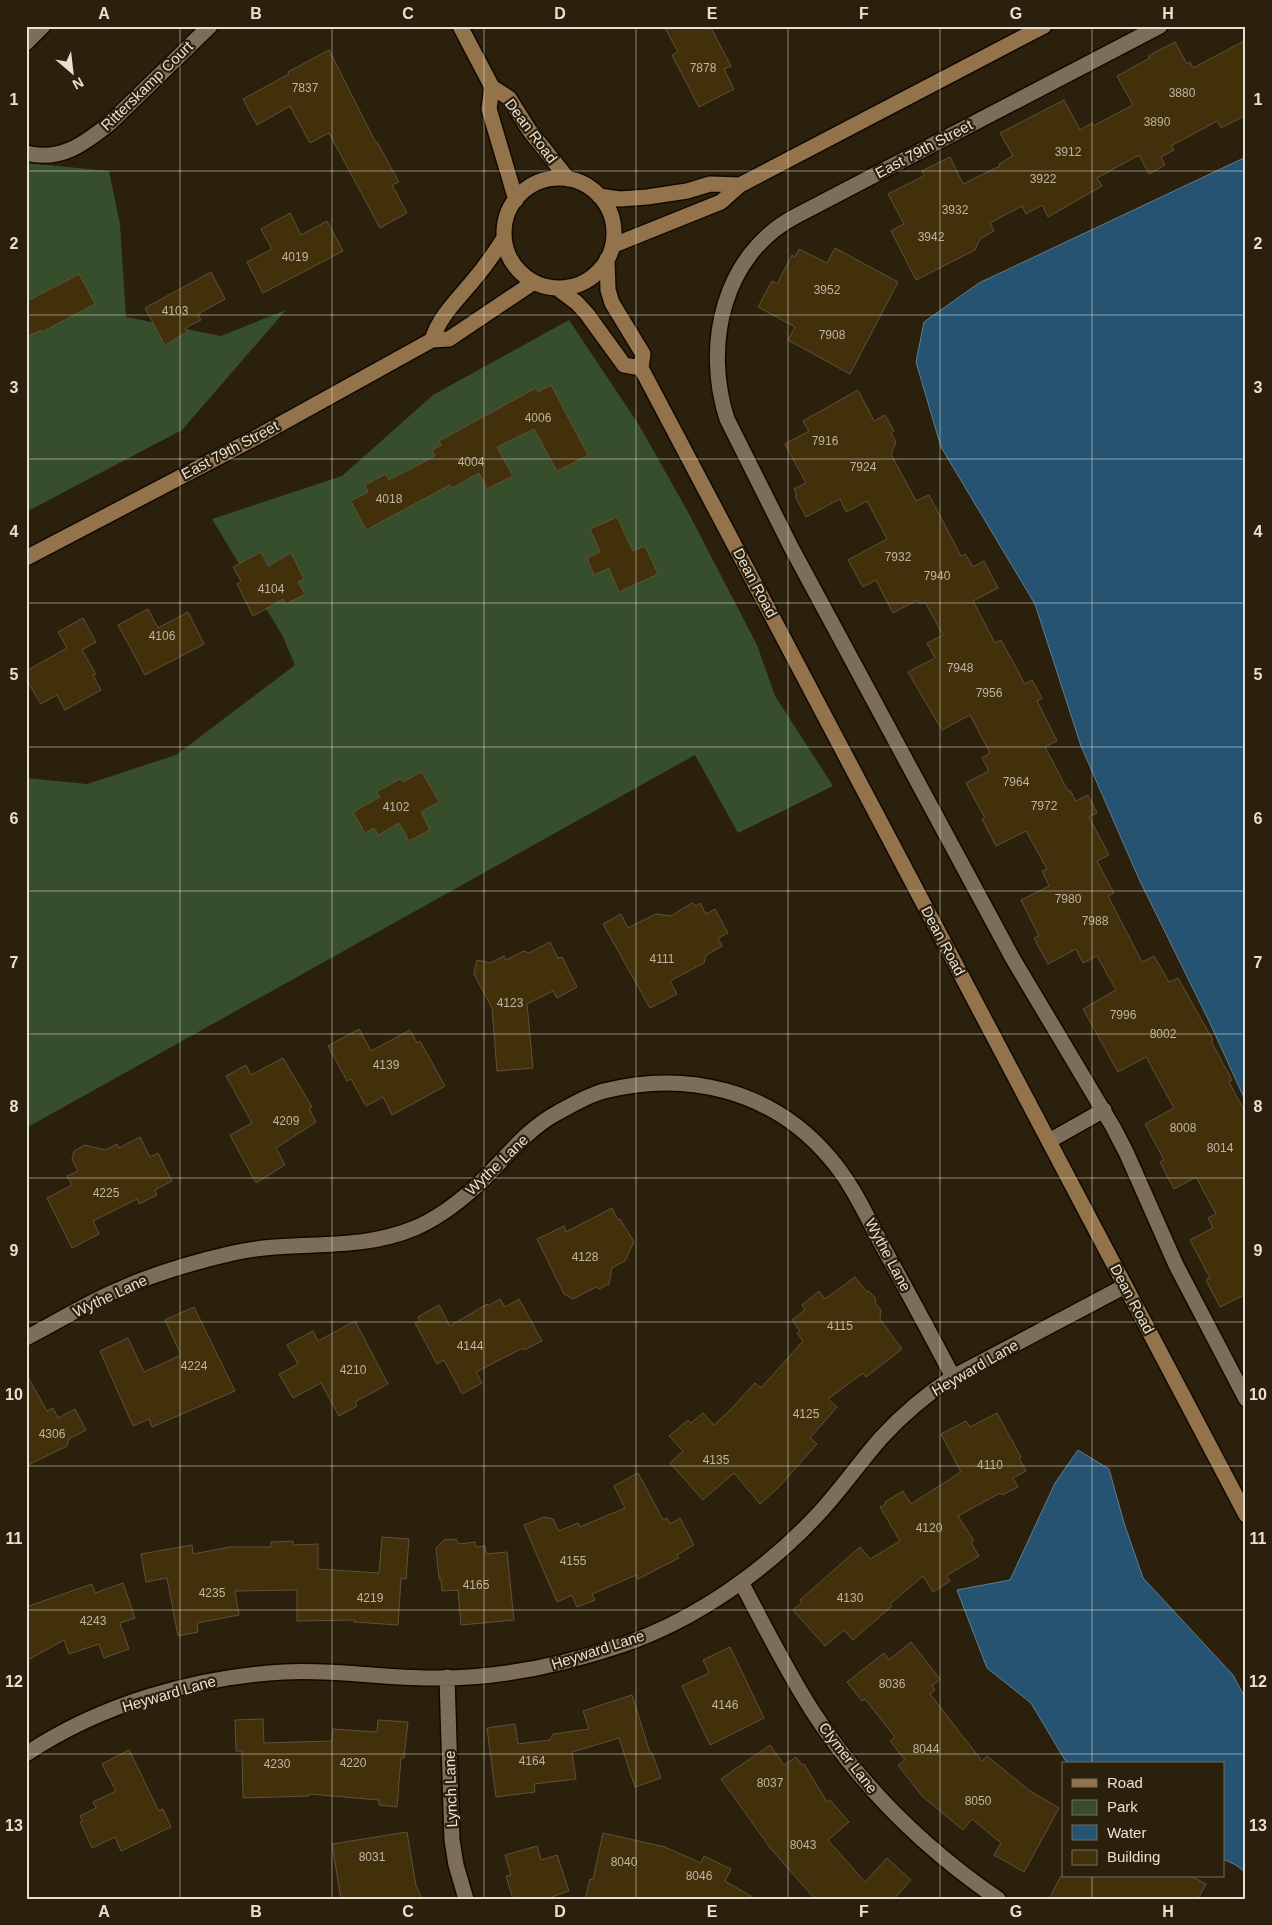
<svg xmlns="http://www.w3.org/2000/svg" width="1272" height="1925" viewBox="0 0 1272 1925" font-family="Helvetica,sans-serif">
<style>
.green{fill:#374e2d}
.water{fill:#255371;stroke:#607d8f}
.building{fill:#42300b;stroke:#5e513c}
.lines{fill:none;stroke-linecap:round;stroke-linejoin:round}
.street-casing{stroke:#130900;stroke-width:18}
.secondary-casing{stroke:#130900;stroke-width:18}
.street{stroke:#7c6e58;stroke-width:15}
.secondary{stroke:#93734c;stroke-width:15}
.grid{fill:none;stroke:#e8e0d4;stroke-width:1;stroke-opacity:0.55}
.labels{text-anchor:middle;stroke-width:4.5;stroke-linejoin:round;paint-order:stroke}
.number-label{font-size:12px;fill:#beb4a2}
.street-label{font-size:15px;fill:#e8e0d4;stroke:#2b200c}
.neatline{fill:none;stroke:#e8e0d4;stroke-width:2}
.grid-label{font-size:16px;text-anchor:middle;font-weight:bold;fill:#e8e0d4}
</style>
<rect width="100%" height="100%" fill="#2b200c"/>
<path class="green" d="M26,163L109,171L120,224L126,317L221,336L286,310L182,430L26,512Z
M569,320L639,425L688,512L757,645L775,696L833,786L738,833L695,755L26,1128V778L87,784L176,755L295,665L282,635L212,519L342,476L433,395Z"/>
<path class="water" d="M1246,157V1102L1209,1021L1139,879L1081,746L1035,604L941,447L916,362L924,322L979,283Z
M1078,1450L1109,1469L1124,1523L1143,1578L1233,1675L1246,1700V1873L1236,1865L1223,1859V1764H1072L1065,1760L1031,1703L987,1668L957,1590L1010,1580L1055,1483Z"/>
<path class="building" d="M664,26H710L731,66L724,69L734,89L699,107L672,55L678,52Z
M1246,40V115L1221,128L1217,121L1171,146L1174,150L1161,157L1165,165L1149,174L1139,155L1097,178L1102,186L1048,217L1042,205L1026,214L1022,206L990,223L994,231L980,239L975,250L916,280L891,231L904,224L888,194L924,176L922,171L950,157L963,184L1000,166L999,164L1013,156L1000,133L1064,100L1080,130L1092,123L1093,126L1133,105L1117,76L1150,58L1148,56L1175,42L1187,64L1190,62L1193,68Z
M329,50L376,143L377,142L399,182L392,185L407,213L380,228L329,133L310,143L290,106L257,125L243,99L289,74L288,72Z
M290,213L301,235L327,221L343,251L263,293L247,262L272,249L261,229Z
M835,248L898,282L850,374L788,340L795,327L758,307L772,281L777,284L792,255L795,257L799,249L827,263Z
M211,272L225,299L198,314L201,320L185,328L187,332L165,345L145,308Z
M79,274L95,304L42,332L41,330L26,337V302Z
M551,385L588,455L557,471L534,429L497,447L513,476L487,489L479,473L452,488L450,485L366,530L351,501L368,492L365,485L386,474L389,480L435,456L432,450L441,445L439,441L536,388L538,392Z
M858,390L874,421L885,415L894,431L891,433L896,442L891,454L916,501L929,495L961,556L965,554L973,567L984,561L998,588L973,601L995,643L1001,640L1025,684L1032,680L1042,698L1037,701L1057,741L1045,747L1068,791L1070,790L1076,801L1088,795L1097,813L1089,817L1109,855L1097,861L1114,893L1108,896L1142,962L1154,956L1169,982L1178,978L1213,1040L1211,1041L1232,1080L1229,1082L1246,1114V1294L1220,1307L1206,1280L1210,1278L1190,1240L1213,1228L1208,1218L1216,1214L1196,1177L1174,1189L1160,1162L1164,1160L1145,1124L1174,1108L1146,1057L1118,1072L1083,1009L1116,990L1097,956L1083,963L1076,949L1048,964L1034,938L1039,936L1021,900L1049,886L1042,871L1047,869L1026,831L996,846L982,819L985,818L966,783L989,771L982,758L990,753L970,715L942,730L908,672L935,658L927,643L943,635L925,602L920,604L917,600L893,613L876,580L863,587L848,560L887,539L867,501L846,512L840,499L806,517L795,496L797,495L794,489L806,483L785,444L809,431L803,421Z
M617,517L633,551L645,546L658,574L619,592L609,568L594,575L587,558L600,552L590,529Z
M261,552L268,566L291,553L304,579L298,582L305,594L286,604L283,599L253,616L237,584L241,581L233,567Z
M148,609L158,628L188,612L204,644L145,675L118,625Z
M83,618L96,642L82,650L96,674L93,675L101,690L65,710L57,695L41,704L26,679V671L67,648L58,632Z
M422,772L439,802L421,812L430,830L409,841L399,823L378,835L374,828L365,833L353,812L380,797L376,792L400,779L403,782Z
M692,903L696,906L700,903L706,914L715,909L728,933L718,938L722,946L706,955L704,963L670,981L677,994L650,1008L603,924L621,914L628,928L656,914L671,916Z
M550,942L558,958L562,957L577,987L557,998L553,991L527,1004L533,1068L497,1071L492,1008L474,974L477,960L490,963L504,956L506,960L524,951L529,953Z
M359,1029L371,1051L410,1030L417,1043L420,1041L445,1086L392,1115L383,1097L366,1106L351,1079L347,1081L328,1046Z
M283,1058L312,1107L309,1108L316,1122L276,1148L285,1165L256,1183L230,1135L252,1123L226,1076L246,1065L251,1075Z
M140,1137L150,1157L158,1153L172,1181L155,1190L157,1195L139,1204L137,1199L93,1221L99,1234L72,1248L47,1198L72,1185L67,1176L78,1171L72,1159L74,1151L85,1145L105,1150L117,1144L119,1148Z
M612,1208L618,1220L620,1219L634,1242L625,1261L612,1268L609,1284L599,1289L596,1287L573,1299L564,1294L537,1239L564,1226L566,1232Z
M855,1277L866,1291L870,1292L876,1299L875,1303L881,1310L880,1319L902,1349L866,1377L863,1373L828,1399L837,1407L810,1438L817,1444L778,1488L760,1504L734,1473L703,1500L670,1463L683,1451L669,1436L688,1420L691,1423L703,1413L714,1425L731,1409L755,1383L761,1388L803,1341L797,1333L800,1331L792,1320L805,1310L802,1305L819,1291L825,1299Z
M500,1299L505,1307L519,1299L542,1341L524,1350L523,1348L476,1372L482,1383L462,1394L444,1360L437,1364L415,1323L420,1321L418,1317L439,1305L450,1326L487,1304L488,1306Z
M194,1307L235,1391L152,1427L149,1419L133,1426L100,1351L128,1338L144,1372L181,1355L165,1320Z
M355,1321L388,1384L355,1402L357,1406L339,1416L321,1383L293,1398L279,1374L298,1364L287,1345L313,1331L318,1341Z
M26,1374L47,1411L53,1408L58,1418L75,1409L86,1430L69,1439L67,1446L26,1466Z
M997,1413L1021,1457L1019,1458L1026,1471L1013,1478L1018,1487L1002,1495L1000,1493L958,1516L974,1541L971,1543L979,1556L946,1576L950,1581L933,1592L923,1576L890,1604L892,1606L853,1640L844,1630L825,1646L793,1610L802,1602L800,1600L860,1547L870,1559L900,1541L880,1507L886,1504L885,1502L903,1491L911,1504L961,1472L941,1434L966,1421L970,1427Z
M638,1473L663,1520L667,1518L670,1524L680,1518L694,1545L677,1555L679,1558L638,1579L636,1575L592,1594L595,1600L577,1607L572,1595L557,1602L524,1525L544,1517L553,1519L559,1531L578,1523L580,1527L625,1508L614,1486Z
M382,1537L409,1539L406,1579L401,1578L398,1625L354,1622L355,1620L297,1621V1590L235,1591L239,1615L197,1623L198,1632L178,1636L167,1578L146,1582L141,1554L192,1545L193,1554L230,1547H271V1542L293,1541V1545L318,1544V1569L379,1573Z
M456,1539L459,1544L475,1542L476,1547L485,1546L486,1554L507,1552L514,1620L461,1625L458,1590L442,1591L441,1579H439L436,1548L444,1540Z
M123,1583L135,1618L120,1623L129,1649L104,1658L99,1644L69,1654L64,1640L26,1661V1607L92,1584L95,1593Z
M911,1642L940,1679L932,1686L935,1690L930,1694L982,1761L987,1756L1030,1791L1059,1808L1024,1872L994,1855L1001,1843L972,1819L963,1830L922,1796L898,1765L905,1760L890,1741L895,1737L865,1699L862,1701L847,1682L884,1653L889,1660Z
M730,1647L764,1718L710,1745L682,1686L709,1673L703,1660Z
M632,1695L650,1753H652L661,1778L635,1787L619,1738L572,1752L576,1779L534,1784L535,1792L496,1797L487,1728L515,1724L518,1744L550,1740L553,1734L589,1729L583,1711Z
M263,1719L264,1743L332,1741L333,1729L377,1732L378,1720L408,1722L404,1758H401L397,1807L379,1805V1800L309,1794V1796L243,1798L242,1751H236L235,1720Z
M770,1745L784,1765L796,1757L802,1765L804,1764L827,1802L830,1800L849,1822L828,1840L865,1882L887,1858L911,1880L894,1899H815L771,1849L721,1779Z
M129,1750L159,1811L163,1809L171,1827L121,1851L115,1837L92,1848L80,1822L83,1821L80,1816L96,1808L93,1802L116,1791L102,1764Z
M407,1832L416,1886L422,1899H341L332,1844Z
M603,1833L665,1847L701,1863L704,1856L731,1869L725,1881L756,1899H585L590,1879L593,1880Z
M537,1846L541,1860L557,1855L569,1891L546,1899H513L506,1876L511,1875L505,1855Z
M1061,1876H1191L1206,1884L1198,1899H1049Z"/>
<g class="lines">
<g class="street-casing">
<path id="street" d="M1160,26L796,216C723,254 703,345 727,419L791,547L1013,959L1113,1127L1126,1152L1176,1265L1246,1399
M26,43L43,26
M26,153C60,162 84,144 109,124L210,26
M1049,1141L1104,1110
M26,1338C57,1322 87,1303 118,1290C155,1273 194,1262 233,1253C295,1239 355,1253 415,1228C436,1219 455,1205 472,1190C501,1165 522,1132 557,1113C572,1105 588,1095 604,1091C687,1070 772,1090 829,1157C852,1183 866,1215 882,1245C906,1289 930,1333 953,1377
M741,1582C764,1625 786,1670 813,1712C861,1786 925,1849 998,1899
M447,1677L452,1840L456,1865L466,1899
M26,1754C101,1704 195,1677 284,1672C333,1669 382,1678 431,1678C496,1679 560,1666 622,1645C696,1620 768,1569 821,1511C842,1488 860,1462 881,1438C902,1415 927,1394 953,1377L1125,1286"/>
</g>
<g class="secondary-casing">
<path id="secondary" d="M460,26L492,87L509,98L529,130L568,179
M492,87L489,109L516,200
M504 233a55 55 0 1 1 110 0a55 55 0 1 1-110 0Z
M599,196L620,199L647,197L687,191L710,184L740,185
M614,245L721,202L740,185L1044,26
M607,259L608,290L612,303L643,354L641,368L1246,1515
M557,288L577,303L587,314L624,365L641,368
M432,340C439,317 457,300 472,282C484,268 494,254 504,238
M26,558L257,437L432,340L449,339L534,282"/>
</g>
<use href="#street" class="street"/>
<use href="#secondary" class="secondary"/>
</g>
<path class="grid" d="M180,26V1899M332,26V1899M484,26V1899M636,26V1899M788,26V1899M940,26V1899M1092,26V1764M26,171H1246M26,315H1246M26,459H1246M26,603H1246M26,747H1246M26,891H1246M26,1034H1246M26,1178H1246M26,1322H1246M26,1466H1246M26,1610H1246M26,1754H1246M1092,1876V1899"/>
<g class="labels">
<g class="number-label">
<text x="703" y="72">7878</text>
<text x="305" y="92">7837</text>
<text x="1182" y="97">3880</text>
<text x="1157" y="126">3890</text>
<text x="1068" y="156">3912</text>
<text x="1043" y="183">3922</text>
<text x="955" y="214">3932</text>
<text x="931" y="241">3942</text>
<text x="295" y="261">4019</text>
<text x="827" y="294">3952</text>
<text x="175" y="315">4103</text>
<text x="832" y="339">7908</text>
<text x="538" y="422">4006</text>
<text x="825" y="445">7916</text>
<text x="471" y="466">4004</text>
<text x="863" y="471">7924</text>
<text x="389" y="503">4018</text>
<text x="898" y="561">7932</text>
<text x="937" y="580">7940</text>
<text x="271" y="593">4104</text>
<text x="162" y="640">4106</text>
<text x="960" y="672">7948</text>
<text x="989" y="697">7956</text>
<text x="1016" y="786">7964</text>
<text x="1044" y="810">7972</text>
<text x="396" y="811">4102</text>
<text x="1068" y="903">7980</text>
<text x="1095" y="925">7988</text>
<text x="662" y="963">4111</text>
<text x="510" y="1007">4123</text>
<text x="1123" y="1019">7996</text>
<text x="1163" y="1038">8002</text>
<text x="386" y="1069">4139</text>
<text x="286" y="1125">4209</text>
<text x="1183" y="1132">8008</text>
<text x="1220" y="1152">8014</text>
<text x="106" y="1197">4225</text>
<text x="585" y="1261">4128</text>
<text x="840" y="1330">4115</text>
<text x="470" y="1350">4144</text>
<text x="194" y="1370">4224</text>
<text x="353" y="1374">4210</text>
<text x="806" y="1418">4125</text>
<text x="52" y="1438">4306</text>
<text x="716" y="1464">4135</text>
<text x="990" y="1469">4110</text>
<text x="929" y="1532">4120</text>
<text x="573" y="1565">4155</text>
<text x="476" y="1589">4165</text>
<text x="212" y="1597">4235</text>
<text x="370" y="1602">4219</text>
<text x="850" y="1602">4130</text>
<text x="93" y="1625">4243</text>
<text x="892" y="1688">8036</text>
<text x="725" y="1709">4146</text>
<text x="926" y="1753">8044</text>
<text x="532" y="1765">4164</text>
<text x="353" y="1767">4220</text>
<text x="277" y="1768">4230</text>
<text x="770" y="1787">8037</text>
<text x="978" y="1805">8050</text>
<text x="803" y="1849">8043</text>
<text x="372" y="1861">8031</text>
<text x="624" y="1866">8040</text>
<text x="699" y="1880">8046</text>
</g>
<g class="street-label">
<text transform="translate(147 86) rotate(-44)" y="5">Ritterskamp Court</text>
<text transform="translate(531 131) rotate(53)" y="5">Dean Road</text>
<text transform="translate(924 149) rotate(-28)" y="5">East 79th Street</text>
<text transform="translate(230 450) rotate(-28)" y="5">East 79th Street</text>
<text transform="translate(755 583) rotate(62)" y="5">Dean Road</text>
<text transform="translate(943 941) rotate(62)" y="5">Dean Road</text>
<text transform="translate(497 1165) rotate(-44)" y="5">Wythe Lane</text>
<text transform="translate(888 1255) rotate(62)" y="5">Wythe Lane</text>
<text transform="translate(110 1296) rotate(-25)" y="5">Wythe Lane</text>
<text transform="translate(1132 1299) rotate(62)" y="5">Dean Road</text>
<text transform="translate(975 1368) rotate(-30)" y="5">Heyward Lane</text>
<text transform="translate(598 1650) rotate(-18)" y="5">Heyward Lane</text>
<text transform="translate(169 1694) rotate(-16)" y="5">Heyward Lane</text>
<text transform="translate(848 1758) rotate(52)" y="5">Clymer Lane</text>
<text transform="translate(451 1789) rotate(-92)" y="5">Lynch Lane</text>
</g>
</g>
<rect width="1272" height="1925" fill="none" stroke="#2b200c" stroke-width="55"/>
<rect x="1062" y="1762" width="162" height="115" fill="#2b200c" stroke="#776d5c"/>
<rect x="1072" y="1779" width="25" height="8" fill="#93734c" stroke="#776d5c"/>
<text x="1107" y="1788" font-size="15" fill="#e8e0d4">Road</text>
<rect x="1072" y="1800" width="25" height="15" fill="#374e2d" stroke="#776d5c"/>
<text x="1107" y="1812" font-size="15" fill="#e8e0d4">Park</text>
<rect x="1072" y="1825" width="25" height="15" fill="#255371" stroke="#776d5c"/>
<text x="1107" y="1838" font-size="15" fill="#e8e0d4">Water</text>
<rect x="1072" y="1850" width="25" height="15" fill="#42300b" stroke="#776d5c"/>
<text x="1107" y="1862" font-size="15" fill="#e8e0d4">Building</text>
<g transform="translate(72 72) rotate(152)" stroke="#2b200c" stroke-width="4" paint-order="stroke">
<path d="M0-4L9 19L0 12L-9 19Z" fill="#e8e0d4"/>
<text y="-8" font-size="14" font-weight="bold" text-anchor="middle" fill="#e8e0d4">N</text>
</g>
<rect x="28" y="28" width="1216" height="1870" class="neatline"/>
<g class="grid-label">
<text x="104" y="19">A</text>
<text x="256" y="19">B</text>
<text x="408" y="19">C</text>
<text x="560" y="19">D</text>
<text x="712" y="19">E</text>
<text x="864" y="19">F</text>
<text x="1016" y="19">G</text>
<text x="1168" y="19">H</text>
<text x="14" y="105">1</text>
<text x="1258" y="105">1</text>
<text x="14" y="249">2</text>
<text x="1258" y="249">2</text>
<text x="14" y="393">3</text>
<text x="1258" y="393">3</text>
<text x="14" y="537">4</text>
<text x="1258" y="537">4</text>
<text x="14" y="680">5</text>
<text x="1258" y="680">5</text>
<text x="14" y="824">6</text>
<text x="1258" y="824">6</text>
<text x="14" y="968">7</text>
<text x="1258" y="968">7</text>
<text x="14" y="1112">8</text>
<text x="1258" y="1112">8</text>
<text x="14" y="1256">9</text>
<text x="1258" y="1256">9</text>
<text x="14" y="1400">10</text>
<text x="1258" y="1400">10</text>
<text x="14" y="1544">11</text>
<text x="1258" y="1544">11</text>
<text x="14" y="1687">12</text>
<text x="1258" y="1687">12</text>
<text x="14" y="1831">13</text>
<text x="1258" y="1831">13</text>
<text x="104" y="1917">A</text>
<text x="256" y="1917">B</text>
<text x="408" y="1917">C</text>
<text x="560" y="1917">D</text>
<text x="712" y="1917">E</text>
<text x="864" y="1917">F</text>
<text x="1016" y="1917">G</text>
<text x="1168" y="1917">H</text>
</g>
</svg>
